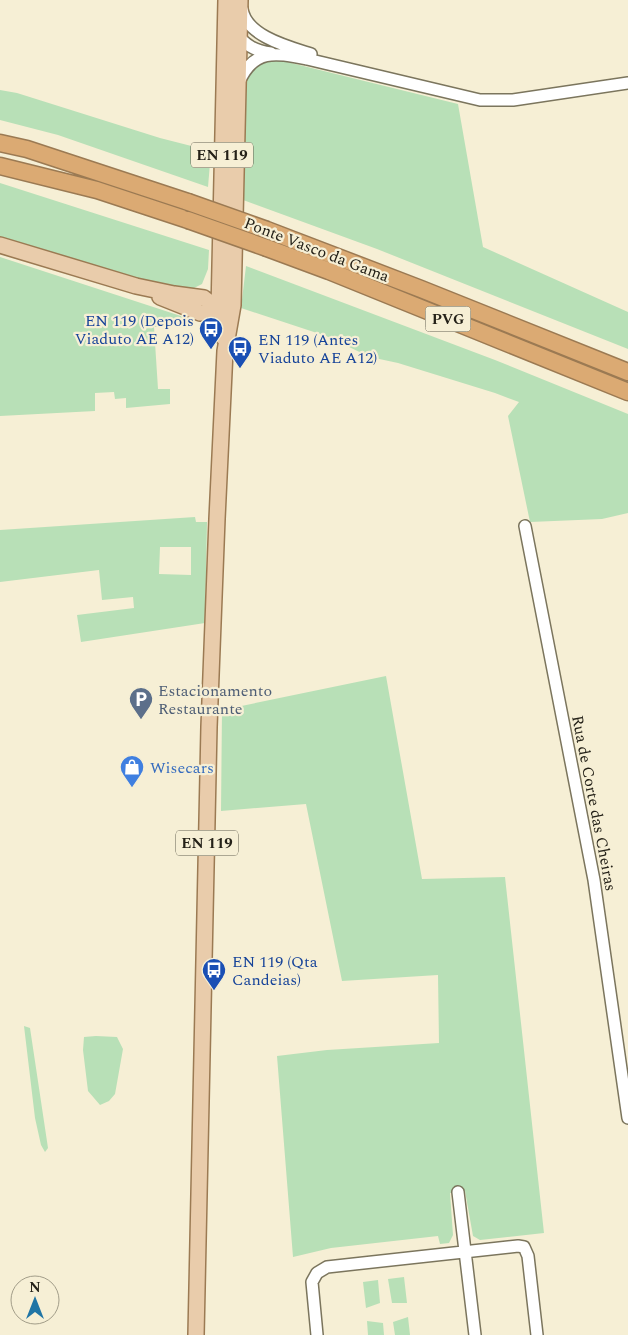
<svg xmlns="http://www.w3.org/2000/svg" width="628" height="1335" viewBox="0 0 628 1335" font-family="Spectral,serif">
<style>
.green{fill:#b8e0b7;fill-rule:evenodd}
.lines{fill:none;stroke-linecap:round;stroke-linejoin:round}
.minor-casing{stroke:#7b755d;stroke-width:14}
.major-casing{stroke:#9b7a53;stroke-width:18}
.highway-casing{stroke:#9b7a53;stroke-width:19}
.minor{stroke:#fff;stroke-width:11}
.major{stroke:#e9ccab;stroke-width:15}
.highway{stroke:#dbaa73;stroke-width:16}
.highway-bridge-casing{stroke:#9b7a53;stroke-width:19;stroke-linecap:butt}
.highway-bridge{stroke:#dbaa73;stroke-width:16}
.labels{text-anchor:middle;stroke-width:4.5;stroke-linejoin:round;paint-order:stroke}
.shield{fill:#f6efd5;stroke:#635f51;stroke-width:1}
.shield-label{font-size:15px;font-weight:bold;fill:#242118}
.street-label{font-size:16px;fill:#242118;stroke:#f6efd5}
.transit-label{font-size:16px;fill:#164399;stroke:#f6efd5;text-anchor:start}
.service-label{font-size:16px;fill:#4e5e75;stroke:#f6efd5;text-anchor:start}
.shop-label{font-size:16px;fill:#366cbe;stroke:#f6efd5;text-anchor:start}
</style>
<rect width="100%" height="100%" fill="#f6efd5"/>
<path class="green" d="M279,60L458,104L483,247L628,312V349L377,249L235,197L237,85L258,63Z
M0,90L17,93L160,138L211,151L208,187L58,135L0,120Z
M0,183L209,250L208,269L202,284L192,289L181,291L0,237Z
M0,257L187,318L190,325L154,327L158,389H170V404L126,408V398L115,399L114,392L95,393V411L0,416Z
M246,266L495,360L628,414V513L602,519L530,522L508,416L519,402L495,393L398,363L370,357L326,336L241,308Z
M195,517L196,522H207L205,623L81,642L77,615L134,608L133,597L102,600L99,570L0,582V530ZM160,547H191V575L159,574Z
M386,676L422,879L505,877L544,1233L480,1240L473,1236L465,1191L450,1193L453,1235L449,1243L440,1244L438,1236L331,1248L293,1257L277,1056L327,1050L439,1043L438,975L342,981L306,804L221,811L222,710Z
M24,1026L30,1028L48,1148L45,1152L41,1145L35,1118Z
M96,1036L117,1037L123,1049L115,1094L109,1101L100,1105L88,1091L83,1050L84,1037Z
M404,1277L407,1303H392L388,1279Z
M378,1280L380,1303L366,1308L363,1282Z
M408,1317L410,1335H395L393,1322Z
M367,1321L383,1323L384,1335H368Z"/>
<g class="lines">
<g class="minor-casing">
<path id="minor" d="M242,9C246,36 289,47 311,54
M236,33C245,45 255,51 271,53
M239,82C254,48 276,53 307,59L480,100H513L628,83
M525,526L594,880L628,1118
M458,1192L475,1335
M317,1335L312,1282L317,1273L327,1267L518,1246L524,1247L528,1256L537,1335"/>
</g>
<g class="major-casing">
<path id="major" d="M0,245L136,286L174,294L204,298L219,310
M160,297L200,313L226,310
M223,337L219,310L226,0
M196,1335L209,727L217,519L225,351L233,305L240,0"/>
</g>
<g class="highway-casing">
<path id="highway" d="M0,143L27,149L188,202
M0,166L97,190L188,220
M267,230L421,289L628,372
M267,248L329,271L628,392"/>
</g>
<use href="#minor" class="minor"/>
<use href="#major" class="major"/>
<use href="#highway" class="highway"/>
<g class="highway-bridge-casing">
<path id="highway-bridge" d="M188,202L267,230
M188,220L267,248"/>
</g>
<use href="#highway-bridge" class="highway-bridge"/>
</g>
<defs>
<g id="bus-pin" transform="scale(1.25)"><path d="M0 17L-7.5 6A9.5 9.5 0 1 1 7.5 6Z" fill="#1a4fb4" stroke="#f6efd5"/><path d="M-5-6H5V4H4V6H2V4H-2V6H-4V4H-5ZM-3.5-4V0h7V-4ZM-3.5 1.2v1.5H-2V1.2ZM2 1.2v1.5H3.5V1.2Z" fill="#fff"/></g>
<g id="parking-pin" transform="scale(1.25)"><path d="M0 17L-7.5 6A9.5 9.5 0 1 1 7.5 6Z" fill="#5c6f8a" stroke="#f6efd5"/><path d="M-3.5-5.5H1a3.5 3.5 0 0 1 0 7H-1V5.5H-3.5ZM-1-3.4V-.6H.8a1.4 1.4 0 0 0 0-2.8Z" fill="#fff"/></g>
<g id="shop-pin" transform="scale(1.25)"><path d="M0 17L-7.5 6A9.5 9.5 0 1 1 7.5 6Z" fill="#3f7fe0" stroke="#f6efd5"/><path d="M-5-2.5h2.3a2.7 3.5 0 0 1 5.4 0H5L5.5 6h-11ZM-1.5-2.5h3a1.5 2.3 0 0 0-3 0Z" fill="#fff"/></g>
</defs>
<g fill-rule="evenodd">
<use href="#bus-pin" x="211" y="329"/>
<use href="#bus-pin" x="240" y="348"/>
<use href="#parking-pin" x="141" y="699"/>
<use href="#shop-pin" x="132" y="767"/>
<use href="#bus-pin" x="214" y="970"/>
</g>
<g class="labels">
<g class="shield">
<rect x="191" y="142.5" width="62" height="25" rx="4"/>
<rect x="425.5" y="306.5" width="45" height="25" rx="4"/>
<rect x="176" y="830.5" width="62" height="25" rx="4"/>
</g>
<g class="shield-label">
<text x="222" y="160">EN 119</text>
<text x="448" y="324">PVG</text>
<text x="207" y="848">EN 119</text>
</g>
<g class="street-label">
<text transform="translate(317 249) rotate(21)" y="6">Ponte Vasco da Gama</text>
<text transform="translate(595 803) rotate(79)" y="6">Rua de Corte das Cheiras</text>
</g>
<g class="transit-label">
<text x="194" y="326" text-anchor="end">EN 119 (Depois<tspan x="194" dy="18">Viaduto AE A12)</tspan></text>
<text x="258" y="345">EN 119 (Antes<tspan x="258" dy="18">Viaduto AE A12)</tspan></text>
<text x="232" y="967">EN 119 (Qta<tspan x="232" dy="18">Candeias)</tspan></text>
</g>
<g class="service-label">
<text x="158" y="696">Estacionamento<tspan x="158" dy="18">Restaurante</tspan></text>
</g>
<g class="shop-label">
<text x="150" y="773">Wisecars</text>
</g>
</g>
<g transform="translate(35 1300)"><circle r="24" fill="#f6efd5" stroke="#a29d89"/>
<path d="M0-4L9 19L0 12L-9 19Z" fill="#2075a5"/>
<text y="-8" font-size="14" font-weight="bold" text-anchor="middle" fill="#242118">N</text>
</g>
</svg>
